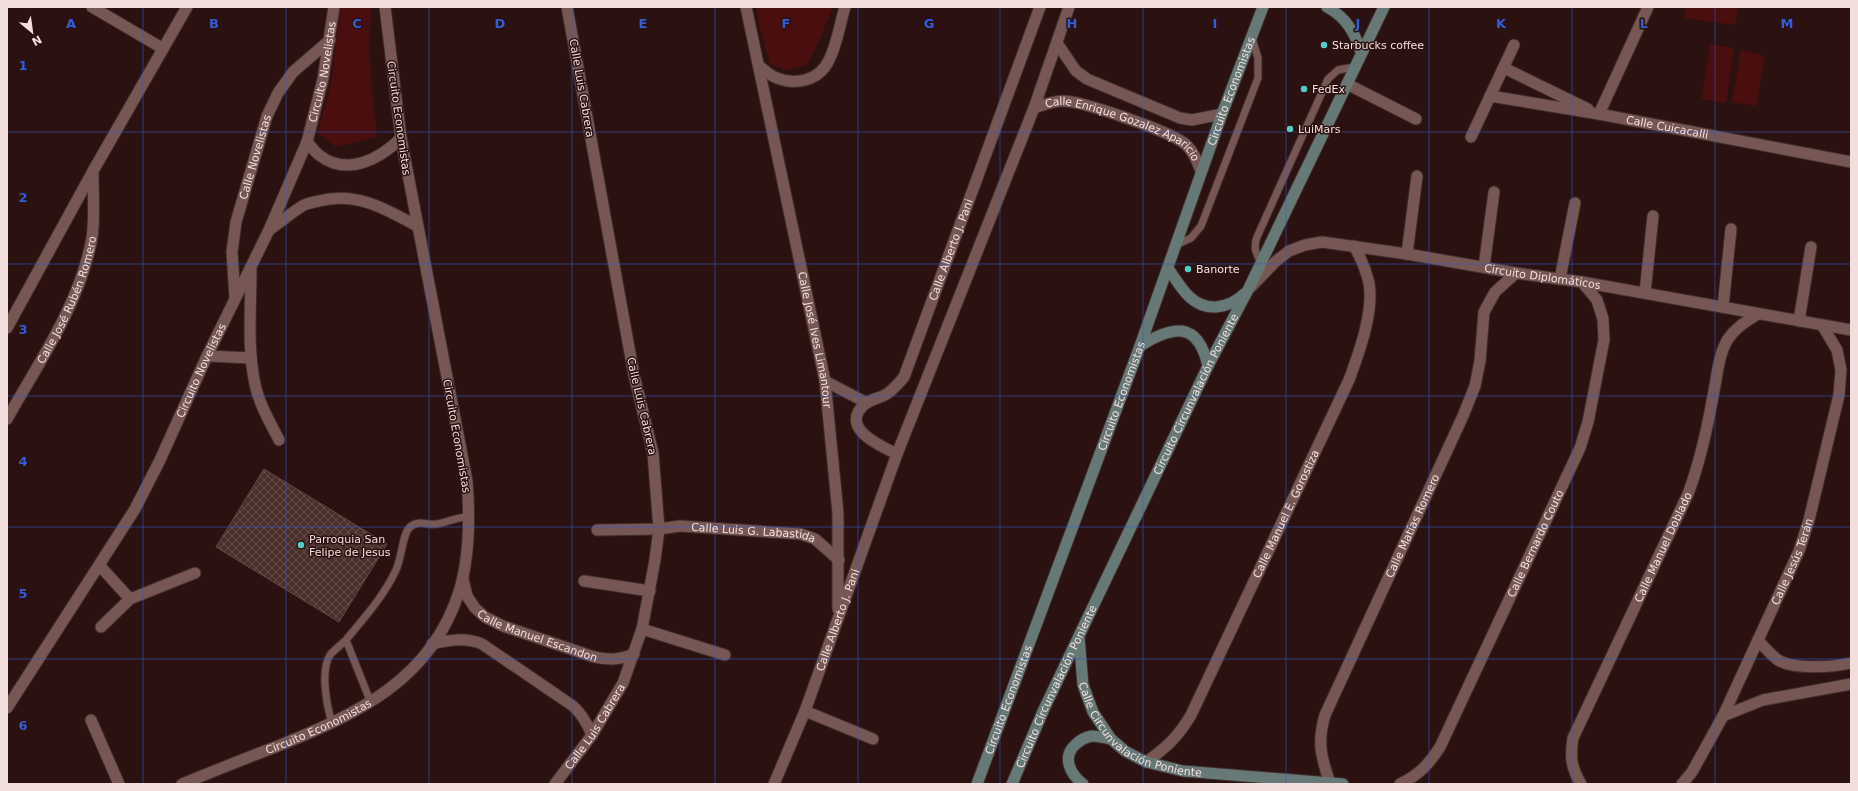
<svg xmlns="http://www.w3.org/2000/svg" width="1858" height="791" viewBox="0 0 1858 791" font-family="'DejaVu Sans',sans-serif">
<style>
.green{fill:#4b0e0f}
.building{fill:url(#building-cross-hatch);stroke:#644643}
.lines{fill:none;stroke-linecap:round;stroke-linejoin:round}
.service-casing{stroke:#3f2d2d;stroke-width:9}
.minor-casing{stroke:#3f2d2d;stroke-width:13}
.secondary-casing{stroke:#3f2d2d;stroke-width:13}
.service{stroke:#775754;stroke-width:7}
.minor{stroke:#775754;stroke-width:11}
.secondary{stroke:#667976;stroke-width:11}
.grid{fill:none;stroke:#325cd8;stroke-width:1;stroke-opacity:0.55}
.poi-dot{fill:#53cdca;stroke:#2b1211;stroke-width:1.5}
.labels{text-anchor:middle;stroke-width:3;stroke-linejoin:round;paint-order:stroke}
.poi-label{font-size:11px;fill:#f2dfdd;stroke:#2b1211;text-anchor:start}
.street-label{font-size:11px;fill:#f2dfdd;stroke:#2b1211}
.grid-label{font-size:13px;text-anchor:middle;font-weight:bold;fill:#325cd8;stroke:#2b1211;stroke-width:3;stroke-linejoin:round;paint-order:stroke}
</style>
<defs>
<pattern id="building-cross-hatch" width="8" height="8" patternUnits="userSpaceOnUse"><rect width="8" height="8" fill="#4b2f2c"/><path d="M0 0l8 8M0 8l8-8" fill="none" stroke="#654d4a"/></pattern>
</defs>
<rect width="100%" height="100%" fill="#2b1211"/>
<path class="green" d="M340,7H372C366,46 373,98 377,137L336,147L318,133L331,83Z
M756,7H833L817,46L806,65L785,70L770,64L761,33Z
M1686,7H1738L1735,25L1684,18Z
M1710,44L1734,48L1726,103L1702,99Z
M1741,50L1765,56L1756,106L1732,102Z"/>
<path class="building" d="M264,469L387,544L339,622L216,547Z"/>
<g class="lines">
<g class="service-casing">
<path id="service" d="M1176,245L1191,238L1201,226L1258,78V58L1252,38
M1261,263C1256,253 1253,248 1257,237L1328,79L1338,70L1354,67
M371,703L346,640C364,618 384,596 396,570C402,558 402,534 410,527C419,519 428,526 437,524C449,522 458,516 470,517
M332,723C327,707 320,671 330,655C334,650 341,645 346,640"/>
</g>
<g class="minor-casing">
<g id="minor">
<path d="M92,7L162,48"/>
<path id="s1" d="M746,7L825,381L838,513V609"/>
<path d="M1057,43L1076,71L1087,79L1180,118L1192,120L1222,114"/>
<path d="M759,66C765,70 770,76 777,78C796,86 820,80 829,60C837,45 840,23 845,7"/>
<path d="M1504,68L1588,109"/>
<path d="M1347,84L1416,119"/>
<path id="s2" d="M1490,96L1599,114L1851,162"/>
<path id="s3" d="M1034,108C1043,105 1053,101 1063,101C1083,101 1168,131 1184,143C1193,150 1197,161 1201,171"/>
<path d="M1599,114L1648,7"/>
<path d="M1471,137L1514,45"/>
<path d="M307,142C311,146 315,152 319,155C347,177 380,159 401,138"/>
<path d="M269,230C281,222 292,212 304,205C309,203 314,202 319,201C356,191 386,209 417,226"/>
<path d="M1407,254L1417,176"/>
<path d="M1484,267L1494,192"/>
<path d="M251,270C251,308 247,347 255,384C259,404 270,422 279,440"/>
<path d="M1560,279L1575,203"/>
<path id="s4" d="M1251,287L1275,262L1289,251L1305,245L1322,242L1407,254L1516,273L1582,282L1851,330"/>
<path d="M1645,293L1653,216"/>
<path id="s5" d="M235,298L232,252L236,222L267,116L278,93L293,72L330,40"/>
<path d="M1723,307L1731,229"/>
<path d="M1799,321L1811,247"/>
<path d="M7,328L93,171L187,7"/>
<path d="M207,356L251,358"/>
<path d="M825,381L867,403"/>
<path id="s6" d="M7,419C39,362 80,304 92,238C95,217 93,194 93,174"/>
<path id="s7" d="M897,454C880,446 837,427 866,403C871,400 878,398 883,396C892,392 898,384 904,377L1040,7"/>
<path id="s8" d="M597,530L659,529L680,526L801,534L815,539L839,560"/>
<path d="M100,566L130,599"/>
<path id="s9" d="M463,579L467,596L475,608L485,617L503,626L594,657C609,660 620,660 634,654"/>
<path d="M584,581L650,591"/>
<path d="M101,627L130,599L195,573"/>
<path d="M642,629L725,655"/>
<path d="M1758,640C1764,647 1770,654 1778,660C1794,670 1833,667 1851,663"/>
<path d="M432,644C449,640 465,637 482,644L573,706C582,714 587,723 592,735"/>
<path id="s10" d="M7,708L135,509L160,460L207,356L269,230L307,142L323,79L334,7"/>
<path d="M805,711L873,739"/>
<path d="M1723,716L1763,700L1851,684"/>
<path d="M91,720L119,784"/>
<path id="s11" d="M1146,762C1166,748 1178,737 1191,715L1349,380C1359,353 1374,312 1369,283C1366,270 1361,258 1354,246"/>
<path id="s12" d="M1330,783C1321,757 1317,742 1325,715L1463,416L1475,386L1480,361L1484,312L1495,292L1516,273"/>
<path id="s13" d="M182,784C214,771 246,758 278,746C357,714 431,680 459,592C470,556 470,518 467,481L401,138L385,7"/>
<path id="s14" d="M555,784L592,735L623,683L642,629L655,560L659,529L653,453L634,375L567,7"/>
<path id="s15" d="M774,784L805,711L897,454L1034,108L1069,7"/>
<path id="s16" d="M1400,784C1419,775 1429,764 1440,747L1580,448L1588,422L1604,340L1603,319L1597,300L1582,282"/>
<path id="s17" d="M1581,784C1571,767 1570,758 1573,738L1688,494C1700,462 1707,430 1713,396C1717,378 1718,355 1728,339C1736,327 1747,321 1758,314"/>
<path id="s18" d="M1682,784L1692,772L1723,716L1799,551L1809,520L1839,395L1841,370L1837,350L1822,325"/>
</g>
</g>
<g class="secondary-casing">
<g id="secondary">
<path d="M1327,7C1346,17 1355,33 1361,52"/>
<path d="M1168,268C1180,286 1191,308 1216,307C1227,306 1236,302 1244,294"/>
<path d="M1140,346C1173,325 1198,321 1208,366"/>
<path id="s19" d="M1079,637L1083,685L1093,712L1111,739L1125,751L1146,762L1183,771L1343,784"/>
<path id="s20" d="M977,784L1140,346L1222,114L1263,7"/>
<path id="s21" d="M1012,784L1044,709L1208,366L1249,288L1384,7"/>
<path d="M1083,784C1070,774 1062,757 1075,745C1080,740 1086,737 1092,736C1098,736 1105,738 1111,739"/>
</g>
</g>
<use href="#service" class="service"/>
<use href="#minor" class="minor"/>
<use href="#secondary" class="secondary"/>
</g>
<path class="grid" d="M143,7V784M286,7V784M429,7V784M572,7V784M715,7V784M858,7V784M1000,7V784M1143,7V784M1286,7V784M1429,7V784M1572,7V784M1715,7V784M7,132H1851M7,264H1851M7,396H1851M7,527H1851M7,659H1851"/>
<g class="poi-dot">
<circle cx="1324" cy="45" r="4"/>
<circle cx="1304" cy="89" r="4"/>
<circle cx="1290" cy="129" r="4"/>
<circle cx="1188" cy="269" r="4"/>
<circle cx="301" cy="545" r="4"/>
</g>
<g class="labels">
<g class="poi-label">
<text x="1332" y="49">Starbucks coffee</text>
<text x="1312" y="93">FedEx</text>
<text x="1298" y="133">LuiMars</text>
<text x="1196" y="273">Banorte</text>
<text x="309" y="543">Parroquia San<tspan x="309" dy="13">Felipe de Jesus</tspan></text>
</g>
<g class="street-label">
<text dy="4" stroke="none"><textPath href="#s10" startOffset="714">Circuito Novelistas</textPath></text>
<text transform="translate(582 88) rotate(80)" y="4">Calle Luis Cabrera</text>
<text dy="4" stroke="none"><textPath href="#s20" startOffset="738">Circuito Economistas</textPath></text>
<text transform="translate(399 118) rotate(82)" y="4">Circuito Economistas</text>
<text dy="4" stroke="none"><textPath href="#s2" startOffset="180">Calle Cuicacalli</textPath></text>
<text dy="4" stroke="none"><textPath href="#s3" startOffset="96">Calle Enrique Gozalez Aparicio</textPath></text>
<text dy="4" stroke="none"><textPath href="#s5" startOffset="144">Calle Novelistas</textPath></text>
<text dy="4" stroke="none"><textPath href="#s7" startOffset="258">Calle Alberto J. Pani</textPath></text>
<text dy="4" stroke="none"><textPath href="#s4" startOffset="310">Circuito Diplomáticos</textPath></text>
<text dy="4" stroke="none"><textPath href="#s6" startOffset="134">Calle José Rubén Romero</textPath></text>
<text dy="4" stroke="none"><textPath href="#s1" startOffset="340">Calle José Ives Limantour</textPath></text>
<text dy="4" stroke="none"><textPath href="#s10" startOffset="390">Circuito Novelistas</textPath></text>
<text dy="4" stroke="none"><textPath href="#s21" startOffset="431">Circuito Circunvalación Poniente</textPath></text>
<text dy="4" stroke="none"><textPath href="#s20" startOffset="414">Circuito Economistas</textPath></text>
<text transform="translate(642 406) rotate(77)" y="4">Calle Luis Cabrera</text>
<text transform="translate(457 436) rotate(80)" y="4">Circuito Economistas</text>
<text dy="4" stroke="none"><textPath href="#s11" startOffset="288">Calle Manuel E. Gorostiza</textPath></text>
<text dy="4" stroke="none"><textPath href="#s12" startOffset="278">Calle Matías Romero</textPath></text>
<text dy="4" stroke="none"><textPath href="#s8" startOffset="157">Calle Luis G. Labastida</textPath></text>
<text dy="4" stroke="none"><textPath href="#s16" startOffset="280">Calle Bernardo Couto</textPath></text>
<text dy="4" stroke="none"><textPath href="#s17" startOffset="259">Calle Manuel Doblado</textPath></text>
<text dy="4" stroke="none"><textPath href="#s18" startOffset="249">Calle Jesús Terán</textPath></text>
<text dy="4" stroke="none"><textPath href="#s15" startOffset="176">Calle Alberto J. Pani</textPath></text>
<text dy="4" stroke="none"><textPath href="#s9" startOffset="101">Calle Manuel Escandon</textPath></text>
<text dy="4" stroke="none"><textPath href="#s21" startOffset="107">Circuito Circunvalación Poniente</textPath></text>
<text dy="4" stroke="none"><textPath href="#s20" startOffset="90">Circuito Economistas</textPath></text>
<text dy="4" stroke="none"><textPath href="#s19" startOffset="127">Calle Circunvalación Poniente</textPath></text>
<text dy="4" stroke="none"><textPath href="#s13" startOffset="148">Circuito Economistas</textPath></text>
<text dy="4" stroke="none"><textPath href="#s14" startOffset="70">Calle Luis Cabrera</textPath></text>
</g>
</g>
<g class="grid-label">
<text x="71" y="28">A</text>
<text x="214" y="28">B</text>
<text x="357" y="28">C</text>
<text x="500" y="28">D</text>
<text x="643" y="28">E</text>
<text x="786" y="28">F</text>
<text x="929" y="28">G</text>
<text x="1072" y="28">H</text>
<text x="1215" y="28">I</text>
<text x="1358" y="28">J</text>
<text x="1501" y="28">K</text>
<text x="1644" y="28">L</text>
<text x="1787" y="28">M</text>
<text x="23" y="70">1</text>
<text x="23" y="202">2</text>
<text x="23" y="334">3</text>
<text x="23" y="466">4</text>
<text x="23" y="598">5</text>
<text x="23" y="730">6</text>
</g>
<rect width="1858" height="791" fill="none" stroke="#f2dfdd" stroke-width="16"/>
<g transform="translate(32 32) rotate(151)" stroke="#2b1211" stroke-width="3" paint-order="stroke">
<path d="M0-3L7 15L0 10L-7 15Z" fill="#f2dfdd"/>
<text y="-6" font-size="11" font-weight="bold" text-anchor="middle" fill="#f2dfdd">N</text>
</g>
</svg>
